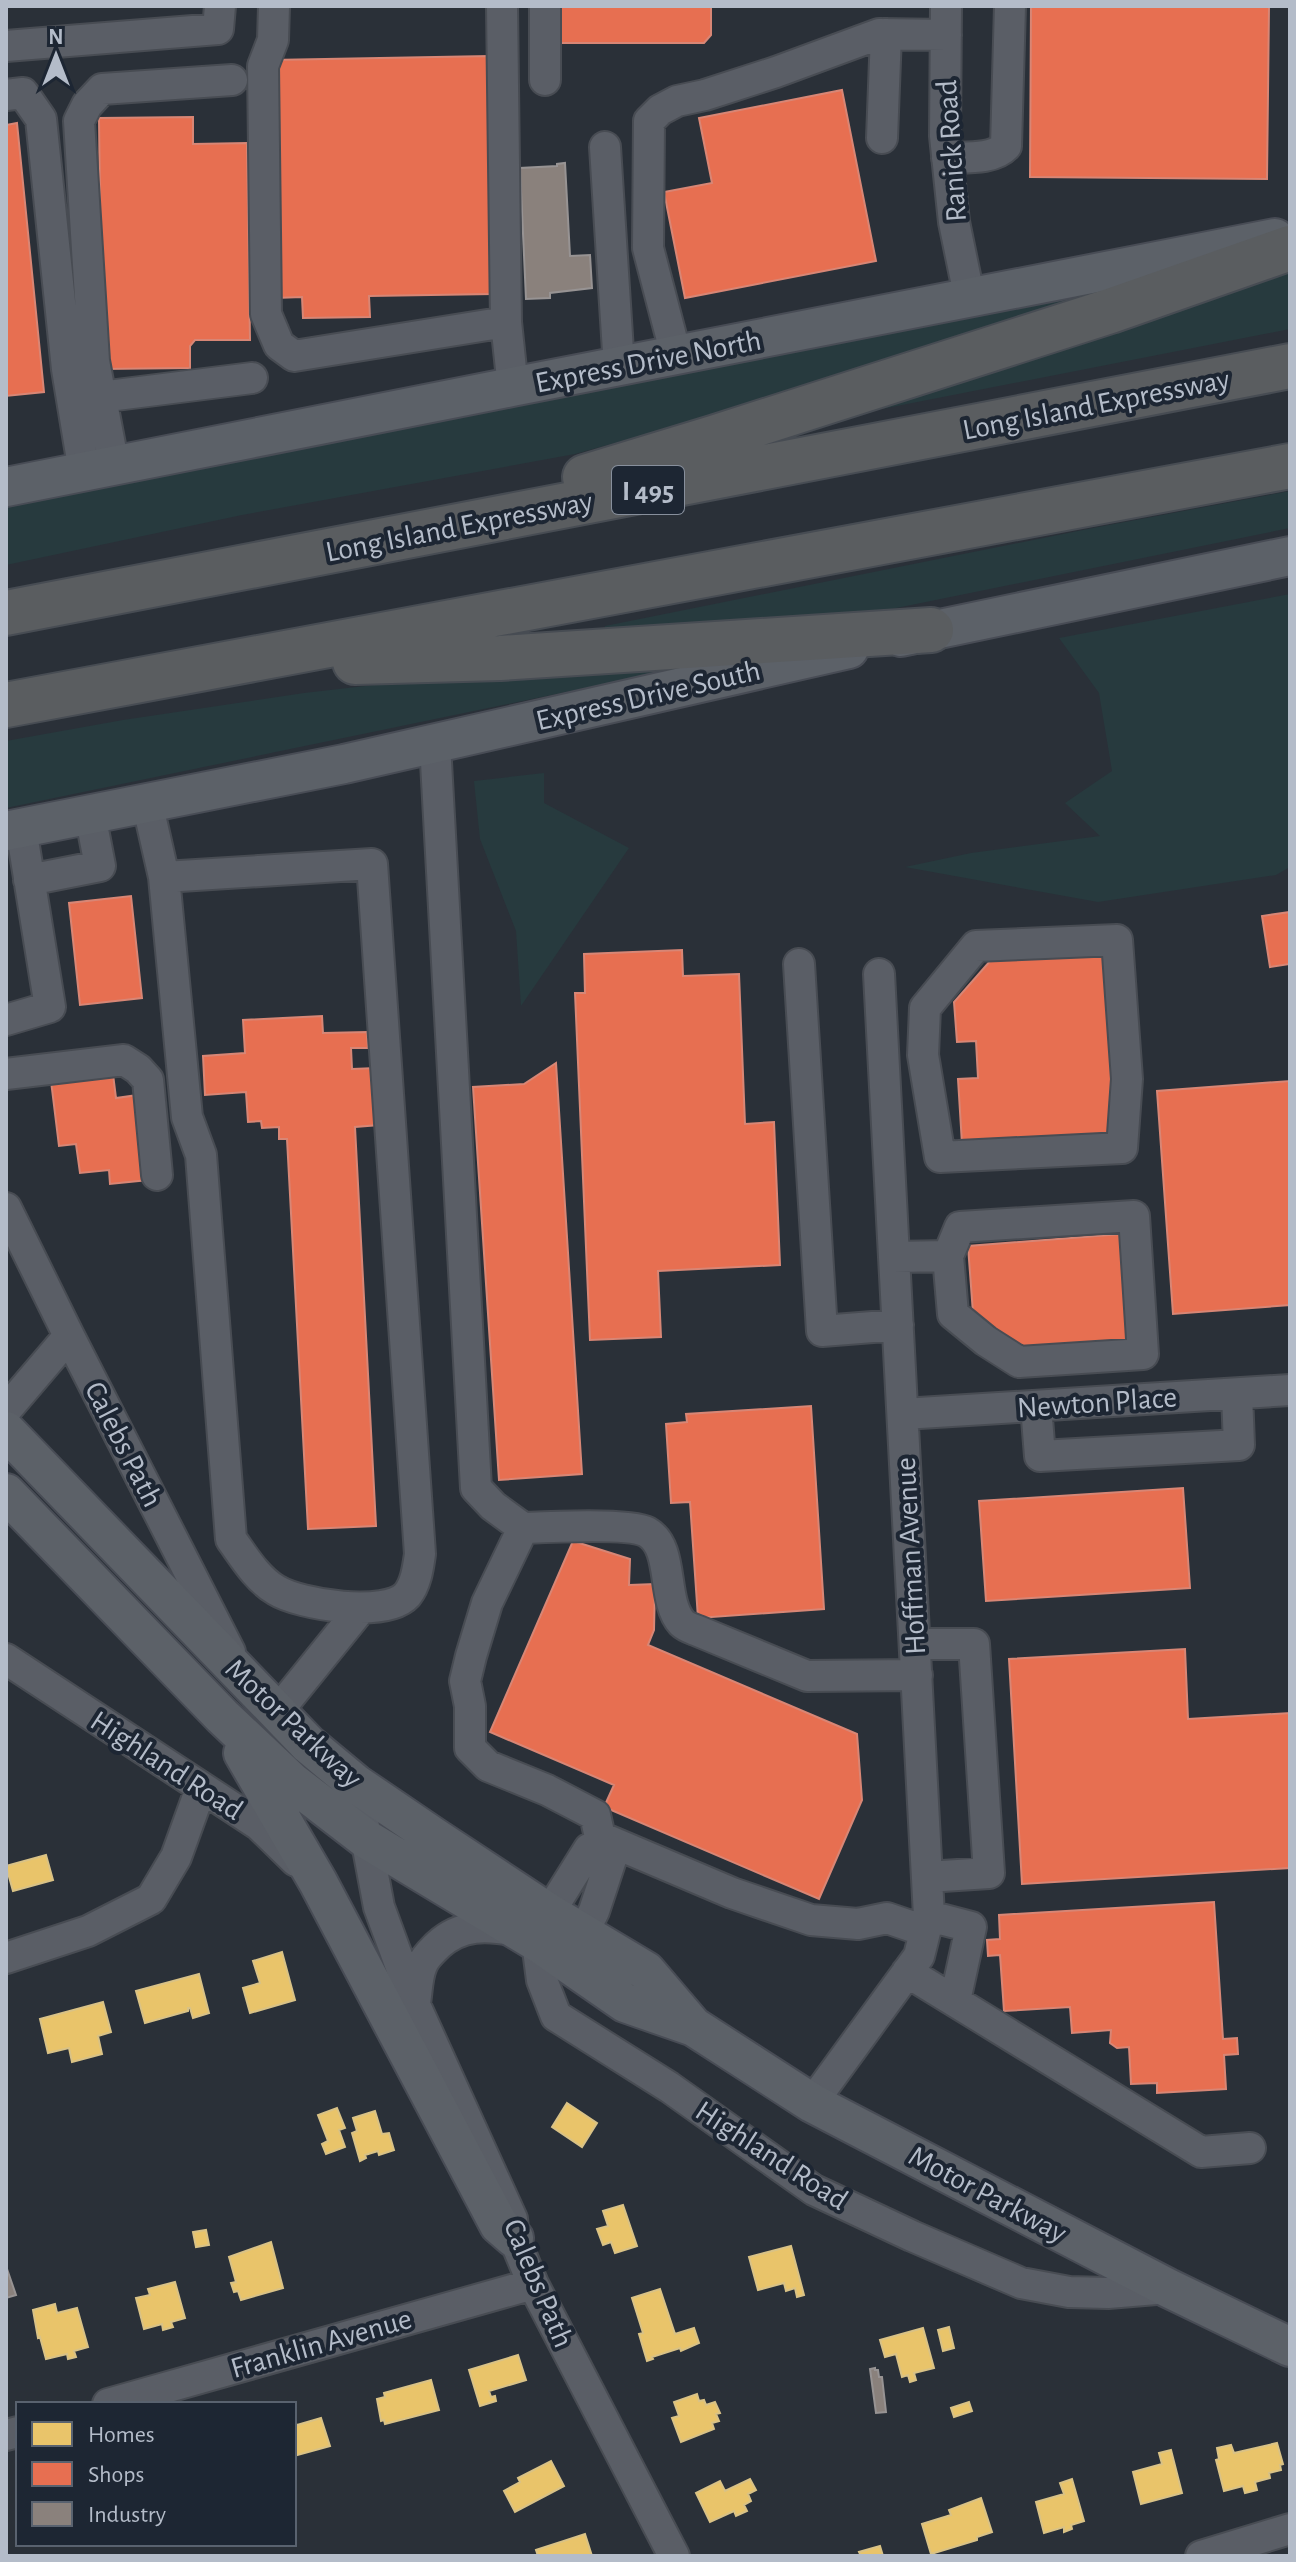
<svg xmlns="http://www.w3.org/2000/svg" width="1296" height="2562" viewBox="0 0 1296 2562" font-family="'Alegreya Sans',sans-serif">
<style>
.green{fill:#273a3e}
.homes{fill:#e9c46a;stroke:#d9c286;stroke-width:2}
.shops{fill:#e76f51;stroke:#d88675;stroke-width:2}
.industry{fill:#8a817c;stroke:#979393;stroke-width:2}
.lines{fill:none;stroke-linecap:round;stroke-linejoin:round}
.minor-casing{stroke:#484c53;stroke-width:34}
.major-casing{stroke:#484c55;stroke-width:42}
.highway-casing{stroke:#474c53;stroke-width:48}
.minor{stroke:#5a5e66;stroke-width:30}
.major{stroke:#5c6168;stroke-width:38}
.highway{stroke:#5a5d60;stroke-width:44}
.labels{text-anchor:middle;stroke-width:8;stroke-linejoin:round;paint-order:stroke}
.shield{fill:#1d2633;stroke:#878f9c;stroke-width:2}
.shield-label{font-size:28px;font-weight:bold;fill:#b4bcc9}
.street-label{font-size:30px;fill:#b4bcc9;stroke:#1d2633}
</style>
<rect width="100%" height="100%" fill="#2a3038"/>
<path class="green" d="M1290,271V329L805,424Z
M1111,289L866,373L575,454L242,515L6,565V499L838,336Z
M1290,491V528L857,616L605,636V626L1093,528Z
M1290,594V867L1276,875L1098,902L905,867L971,853L1100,836L1065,803L1112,771L1099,693L1059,638Z
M686,667L6,808V741L123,720L304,693L496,671Z
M544,773V803L629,848L521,1006L516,931L480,839L474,781Z"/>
<path class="homes" d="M46,1855L53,1880L13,1891L6,1866Z
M282,1952L295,2000L250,2013L243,1988L260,1983L253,1961Z
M199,1974L209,2013L193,2018L190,2008H188V2011L145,2023L136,1991Z
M103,2002L111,2032L98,2036L102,2054L72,2062L69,2048L48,2053L40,2019Z
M567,2103L597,2123L582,2147L552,2127Z
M337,2108L345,2128L339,2130L345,2147L326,2154L322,2144L328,2141L318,2115Z
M375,2111L382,2134L389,2133L394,2150L379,2155L378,2151L365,2155L366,2158L360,2161L352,2133L357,2131L353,2118Z
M623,2205L637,2246L615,2253L611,2242L603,2245L597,2229L608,2226L603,2211Z
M206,2230L209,2245L196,2247L193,2232Z
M271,2242L283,2288L241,2300L238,2291L234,2292L231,2283L236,2282L229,2257Z
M791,2246L804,2295L797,2297L795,2288L786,2291L784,2283L758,2290L749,2257Z
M175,2282L185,2318L171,2322L173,2327L163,2330L162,2324L144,2329L136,2298L150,2295L148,2289Z
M660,2289L675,2334L694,2328L699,2343L681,2351L680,2348L652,2357L653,2359L647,2361L639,2334L643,2333L632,2298Z
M55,2304L57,2313L77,2308L88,2347L74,2351L76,2357L68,2359L67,2354L46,2359L40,2337L38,2338L33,2310Z
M949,2327L954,2348L943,2351L938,2330Z
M923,2328L934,2368L914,2373L916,2380L910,2382L908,2375L902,2377L896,2354L885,2357L880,2340Z
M518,2355L526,2380L489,2391L491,2397L495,2396L496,2401L480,2406L469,2370Z
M431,2380L439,2410L385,2424L384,2420L381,2421L377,2399L385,2397L384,2393Z
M697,2394L699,2401L704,2400L706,2405L715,2402L720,2413L716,2414L719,2421L712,2423L714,2429L681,2442L672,2418L679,2416L674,2402Z
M969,2402L972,2411L954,2417L951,2408Z
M321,2418L330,2446L294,2456V2422L297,2425Z
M1277,2443L1283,2464L1280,2465L1281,2470L1269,2473L1270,2478L1255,2482L1257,2490L1245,2493L1243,2486L1224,2491L1216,2460L1219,2459L1217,2448L1231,2445L1234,2453Z
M1171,2450L1182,2493L1141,2504L1133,2472L1162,2464L1159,2453Z
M551,2461L564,2486L515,2512L504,2491L520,2482L518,2478Z
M750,2479L756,2490L748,2494L751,2501L744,2505L747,2511L736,2516L734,2511L710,2522L696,2493L720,2481L725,2491Z
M1072,2479L1084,2521L1071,2525L1072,2529L1064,2532V2527L1044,2533L1036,2502L1064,2494L1060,2483Z
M981,2498L992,2532L977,2537V2540L931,2554L922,2524L951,2515L949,2510Z
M585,2534L592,2556H538L536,2550Z
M880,2546L883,2556H861L859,2552Z"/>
<path class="shops" d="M560,6H711V35L704,43H560Z
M1031,6H1269L1267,179L1030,177Z
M489,56L493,294L369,296L370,317L303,318L302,297L276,298L271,60Z
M842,90L876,261L685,298L664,192L712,183L699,118Z
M193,117V144L247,143L250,340H195L190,346V368L102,369L99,118Z
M17,123L44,392L6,396V125Z
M131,896L142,998L80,1005L69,903Z
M1290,912V964L1270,967L1262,916Z
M682,950L683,976L739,974L745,1124L774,1122L780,1265L658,1271L661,1337L590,1340L575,993H585L584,954Z
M1105,952L1117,1134L962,1144L958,1079L978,1078L976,1041L957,1042L954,1002L991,960Z
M322,1016L323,1033L367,1032L368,1048H351L352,1069L376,1068L379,1125L355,1127L376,1526L308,1529L287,1139H279V1127L262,1128L261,1121L248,1122L246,1092L205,1095L203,1056L245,1053L243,1020Z
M556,1063L582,1474L499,1480L473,1087L524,1084Z
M113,1074L116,1098L138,1095L148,1180L110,1184L109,1170L80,1173L76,1144L59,1146L51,1081Z
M1290,1081V1305L1173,1314L1157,1091Z
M1122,1234L1130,1340L1015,1349L973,1313L968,1246Z
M811,1406L824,1609L698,1618L690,1502L671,1503L666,1424L687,1422L686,1414Z
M1183,1488L1190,1588L986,1601L979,1501Z
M573,1541L630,1559L629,1585L655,1584L654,1630L648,1645L857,1734L862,1800L819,1899L604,1807L614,1785L490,1732Z
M1185,1649L1188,1719L1290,1713V1868L1022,1884L1009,1659Z
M1214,1902L1223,2039L1237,2038L1238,2054L1224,2055L1226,2089L1157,2093V2083L1131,2084L1129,2047L1117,2048L1110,2043L1111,2030L1072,2033L1070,2007L1004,2011L1000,1955L988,1956L987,1940L1000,1939L999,1915Z"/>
<path class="industry" d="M565,163L570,256L590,255L592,288L550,293V298L526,299L520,168L557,166V164Z
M6,2266L16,2295L6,2298Z
M875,2368V2370H878L879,2377H882L886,2412L876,2413L870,2369Z"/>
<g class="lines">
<g class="minor-casing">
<path id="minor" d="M274,6L273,40L263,66L266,314L279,345L294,356L506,322
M502,6L506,322L513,388
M946,6L945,136L954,222L969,295
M6,46L218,29L220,6
M545,80V6
M6,95L23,93L41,119L67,369L84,472
M882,138L886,34
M605,147L619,367
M947,158C965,157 993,160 1006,146L1010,6
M676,355L648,248L649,121L660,110L677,101L705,95L776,72L879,34L946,35
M100,397L252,378
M114,466L94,361L79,121L87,105L102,89L232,80
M435,744L476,1488L493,1506L523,1528C546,1527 630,1523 647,1532C675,1548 661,1600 682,1623C686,1627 693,1629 698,1631L807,1676L917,1675
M147,802L164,877L187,1117L201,1155L231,1539C244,1557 257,1579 276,1590C300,1605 386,1618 407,1595C416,1584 418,1568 420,1554L372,864L164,877
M29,880L100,866L90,814
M1117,940L1127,1079L1122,1148L940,1157L923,1055L925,1008L976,946Z
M799,964L822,1331L898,1325
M6,1020L50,1007L21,828
M6,1074L124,1060L138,1069L148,1080L157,1175
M6,1208L69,1336L230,1652
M894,1257L948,1256L960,1227L1134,1216L1143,1354L1019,1362L986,1341L953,1314L948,1256
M1036,1406L1040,1456L1239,1445L1237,1394
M6,1410L69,1336
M903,1414L1290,1390
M523,1528L487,1603L471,1656L465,1681L470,1706V1748L488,1766L547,1790L595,1815L600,1837L732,1893L811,1920L858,1924L887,1918L925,1931
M915,1644H974L989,1873L927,1877
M6,1659L259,1825L296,1861
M277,1712L361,1608
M356,1784L379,1907L415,2005L512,2219L514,2238L533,2284L674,2556
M549,1913L589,1849L616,1844L594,1911L583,1933
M929,1916L971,1927L955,2001
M537,1942L542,1980L556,2016L669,2087L814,2190L912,2236L1021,2283L1069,2292L1108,2293L1168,2288
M6,1958L88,1931L151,1899L176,1857L201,1788
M907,1972L1201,2152L1250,2148
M415,2003C417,1991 417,1976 422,1965C425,1957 432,1951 438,1945C461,1924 487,1925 516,1931
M812,2103L919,1956L929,1916L879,974
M108,2404L533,2284
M6,2435L18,2432
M1201,2556L1290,2529"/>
</g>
<g class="major-casing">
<path id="major" d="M6,487C429,405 852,317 1275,238
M901,637L1290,556
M6,831L344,764L849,649
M6,1431L309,1745L356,1784L434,1837L549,1913L646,1971L692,2025
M6,1493L222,1716L292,1782L366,1839L537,1942L625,2003L694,2027L812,2103L1168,2288L1290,2347
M243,1753L318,1882L499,2225L514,2238"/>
</g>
<g class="highway-casing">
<path id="highway" d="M585,477L713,438L1110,311L1290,248
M6,613L1290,366
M355,662L500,658L931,630
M6,705L1290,466"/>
</g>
<use href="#minor" class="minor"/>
<use href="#major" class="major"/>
<use href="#highway" class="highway"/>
</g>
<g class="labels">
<rect class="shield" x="612" y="466" width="72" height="48" rx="6"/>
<g class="shield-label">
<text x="648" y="500">I 495</text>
</g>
<g class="street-label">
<text transform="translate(951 151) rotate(-94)" y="10">Ranick Road</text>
<text transform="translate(648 361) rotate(-11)" y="10">Express Drive North</text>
<text transform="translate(1096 404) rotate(-11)" y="10">Long Island Expressway</text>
<text transform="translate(459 526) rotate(-11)" y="10">Long Island Expressway</text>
<text transform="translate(648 695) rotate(-13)" y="10">Express Drive South</text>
<text transform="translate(1097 1402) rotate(-4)" y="10">Newton Place</text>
<text transform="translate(124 1444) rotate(63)" y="10">Calebs Path</text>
<text transform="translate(910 1556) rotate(-93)" y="10">Hoffman Avenue</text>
<text transform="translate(294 1723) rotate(43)" y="10">Motor Parkway</text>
<text transform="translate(167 1765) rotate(33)" y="10">Highland Road</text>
<text transform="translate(772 2155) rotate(33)" y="10">Highland Road</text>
<text transform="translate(988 2194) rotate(28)" y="10">Motor Parkway</text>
<text transform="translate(539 2283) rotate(67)" y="10">Calebs Path</text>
<text transform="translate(321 2343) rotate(-16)" y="10">Franklin Avenue</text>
</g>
</g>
<rect width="1296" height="2562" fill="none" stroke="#b4bcc9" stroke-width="16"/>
<rect x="16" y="2402" width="280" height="144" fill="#1d2633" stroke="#59626f" stroke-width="2"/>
<rect x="32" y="2422" width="40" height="24" fill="#e9c46a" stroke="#59626f" stroke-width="2"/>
<text x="88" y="2442" font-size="24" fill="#b4bcc9">Homes</text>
<rect x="32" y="2462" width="40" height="24" fill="#e76f51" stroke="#59626f" stroke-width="2"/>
<text x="88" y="2482" font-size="24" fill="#b4bcc9">Shops</text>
<rect x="32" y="2502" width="40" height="24" fill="#8a817c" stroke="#59626f" stroke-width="2"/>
<text x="88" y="2522" font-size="24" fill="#b4bcc9">Industry</text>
<g transform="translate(56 56)" stroke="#1d2633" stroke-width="6" paint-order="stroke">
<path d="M0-6L14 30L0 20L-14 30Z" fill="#b4bcc9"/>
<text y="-12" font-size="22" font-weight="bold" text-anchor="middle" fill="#b4bcc9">N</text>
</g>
</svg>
